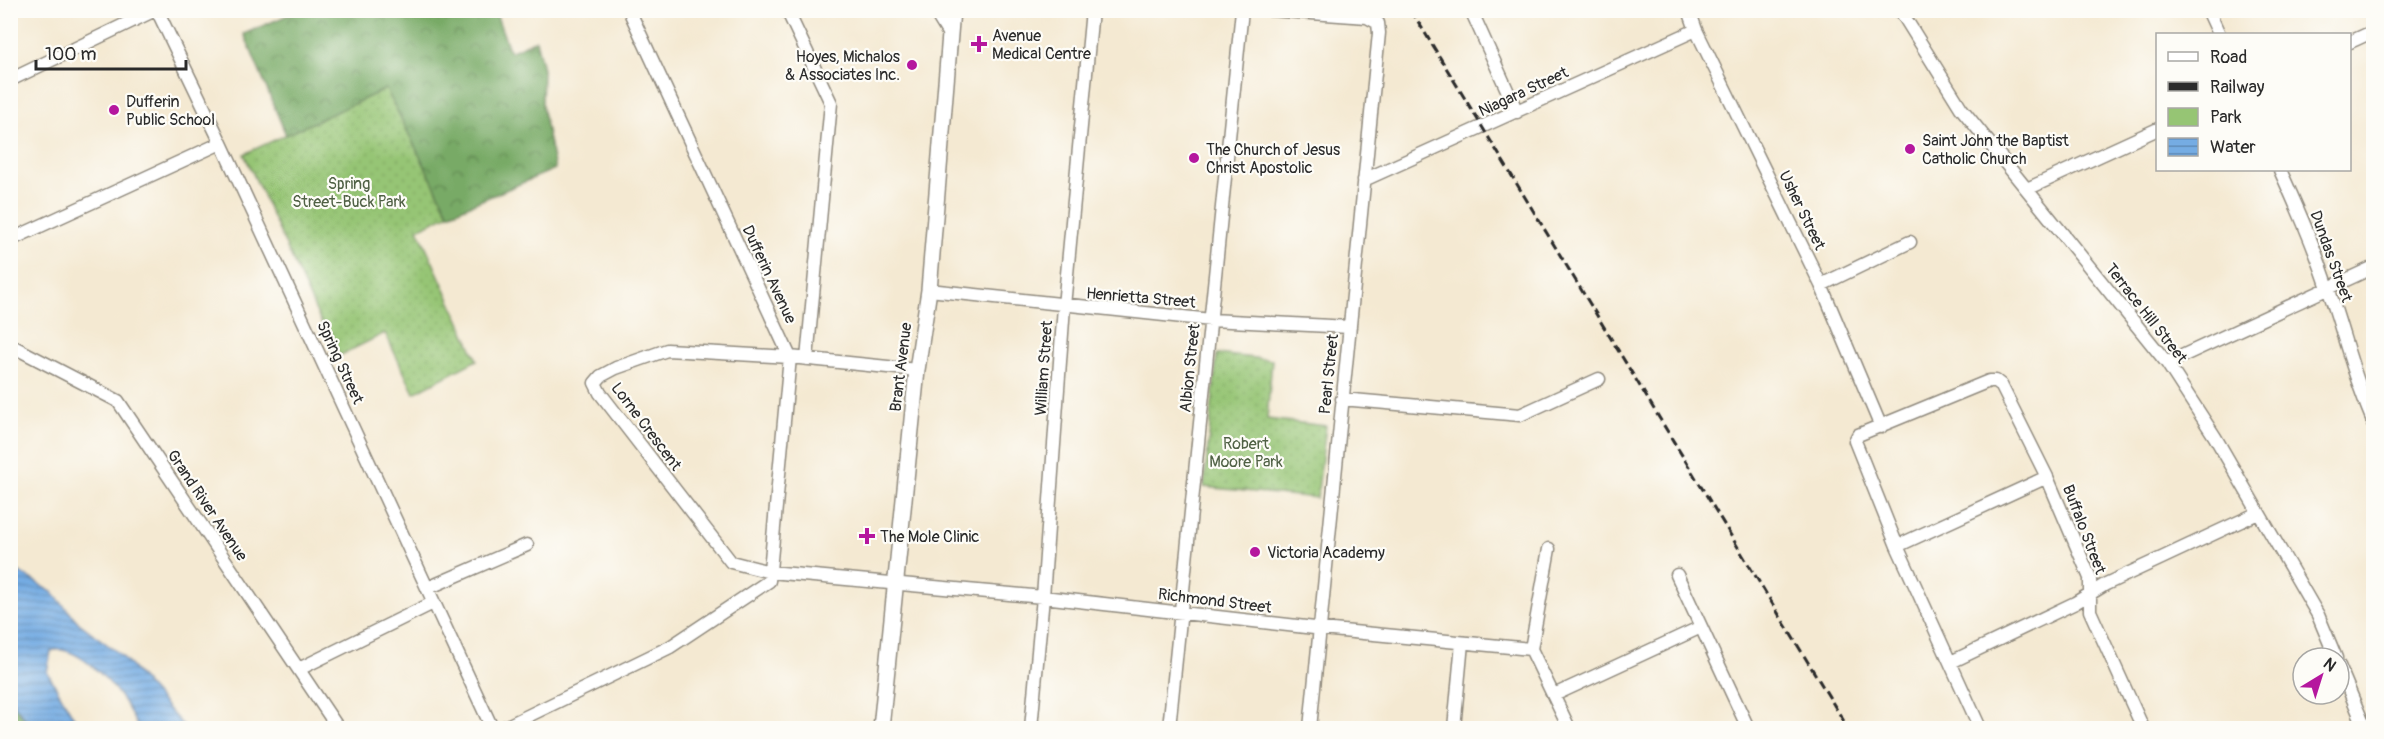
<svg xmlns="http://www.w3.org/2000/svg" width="2384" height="739" viewBox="0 0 2384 739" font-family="Pangolin,sans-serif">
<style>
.green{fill:url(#green-dots);stroke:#607850;stroke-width:1.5}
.forest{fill:url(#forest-crowns);stroke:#526a48;stroke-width:1.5}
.water{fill:url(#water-rules);stroke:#506c87;stroke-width:1.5}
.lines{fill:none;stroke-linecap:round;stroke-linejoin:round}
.minor-casing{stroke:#908a7e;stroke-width:15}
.major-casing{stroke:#908a7e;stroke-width:18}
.minor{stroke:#fff;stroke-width:12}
.major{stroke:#fff;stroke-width:15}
.rail{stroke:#2b2b2b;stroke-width:3;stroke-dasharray:9 4.5;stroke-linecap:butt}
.poi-dot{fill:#b5179e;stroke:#fdfcf7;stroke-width:2}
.labels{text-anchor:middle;stroke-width:4.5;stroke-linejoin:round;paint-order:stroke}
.poi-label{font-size:16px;fill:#2b2b2b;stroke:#fdfcf7;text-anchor:start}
.street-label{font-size:16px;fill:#2b2b2b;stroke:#fdfcf7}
.park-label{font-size:16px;fill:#506145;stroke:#fdfcf7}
</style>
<defs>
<pattern id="green-dots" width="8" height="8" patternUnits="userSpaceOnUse" patternTransform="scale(1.5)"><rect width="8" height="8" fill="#96c574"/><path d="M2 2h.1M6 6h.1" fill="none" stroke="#81a965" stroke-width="1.8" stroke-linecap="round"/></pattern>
<pattern id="forest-crowns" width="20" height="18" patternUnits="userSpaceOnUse" patternTransform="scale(1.5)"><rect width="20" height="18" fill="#78aa66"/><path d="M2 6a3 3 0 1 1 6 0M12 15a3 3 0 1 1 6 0" fill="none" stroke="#638b54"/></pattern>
<pattern id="water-rules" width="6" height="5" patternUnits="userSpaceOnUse" patternTransform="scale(1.5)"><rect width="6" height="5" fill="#75ace3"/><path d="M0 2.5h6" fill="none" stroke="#608cb8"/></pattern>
</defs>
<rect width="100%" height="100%" fill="#fdfcf7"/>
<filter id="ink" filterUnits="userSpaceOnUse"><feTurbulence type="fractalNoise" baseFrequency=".0167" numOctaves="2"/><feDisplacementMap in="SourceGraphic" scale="12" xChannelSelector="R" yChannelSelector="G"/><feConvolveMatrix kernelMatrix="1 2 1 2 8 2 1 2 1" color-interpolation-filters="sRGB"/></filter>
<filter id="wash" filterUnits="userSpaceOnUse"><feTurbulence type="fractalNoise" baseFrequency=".008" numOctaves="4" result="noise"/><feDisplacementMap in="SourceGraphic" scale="24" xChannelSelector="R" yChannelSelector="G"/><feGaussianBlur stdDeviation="1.35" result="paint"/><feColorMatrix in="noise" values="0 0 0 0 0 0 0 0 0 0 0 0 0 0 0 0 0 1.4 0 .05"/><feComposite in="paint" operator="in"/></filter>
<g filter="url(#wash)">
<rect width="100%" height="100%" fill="#f4e9d2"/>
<path class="green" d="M387,88L449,214L418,229L477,360L414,393L385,333L337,357L244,154Z
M1217,354L1272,360L1267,419L1326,426L1317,498L1204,487Z"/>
<path class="forest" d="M297,11H495L510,52L536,40L543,69L542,106L555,169L449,214L386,89L286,135L244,34Z
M10,700L32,728H11Z"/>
<path class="water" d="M10,571H18L52,592L79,623L121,655L185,728H138C133,719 129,708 122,699C110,681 75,643 51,651L47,672L80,728H32L11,700Z"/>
</g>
<g filter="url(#ink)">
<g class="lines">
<g class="minor-casing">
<path id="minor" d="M157,10L221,143L492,728
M787,10L831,103L807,359
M934,10L950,36
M1270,10L1367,17L1378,23L1379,33L1310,728
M1471,10L1517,112
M1689,10L1696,30L1821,285L1881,427
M1900,10L1961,108L2167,363L2215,437L2318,615L2336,658
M2208,10L2219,34
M2350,42L2374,31
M10,80L155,10
M2280,170C2298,209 2315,248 2328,288C2344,333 2354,379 2374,423
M1364,180L1696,30
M2027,189L2158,129
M10,240L221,143
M1821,285L1910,242
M929,290L1211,320L1350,327
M10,345L118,401L338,728
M2167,363L2374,267
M917,370L790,357L667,350L616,368L601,376L595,383L600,393L731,562L770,572L1043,597L1332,630L1531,649
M1342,399L1520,415L1599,379
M1897,546L2047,477
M1677,575L1748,728
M428,588L527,545
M1531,649L1549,549
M1531,649L1569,728
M1951,662L2075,603L2106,584L2258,513
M2339,666L2365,728
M299,669L433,603
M1554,695L1701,627
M503,728L670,647L769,581L790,357L629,10
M1031,728L1043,597L1064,306L1092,10
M1169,728L1242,10
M1454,728L1462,643
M1980,728L1897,546L1855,441L1858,435L1989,381H1996L2001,385L2047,477L2090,578V611L2143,728"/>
</g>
<g class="major-casing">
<path id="major" d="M881,728L917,370L929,290L952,10"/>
</g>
<use href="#minor" class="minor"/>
<use href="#major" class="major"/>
<path class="rail" d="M1411,10L1848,728"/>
</g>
</g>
<g class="poi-dot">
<path d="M976 35h6v6h6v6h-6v6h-6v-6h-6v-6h6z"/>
<circle cx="912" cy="65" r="6"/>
<circle cx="114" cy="110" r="6"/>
<circle cx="1910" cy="149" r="6"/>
<circle cx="1194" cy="158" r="6"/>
<path d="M864 527h6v6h6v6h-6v6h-6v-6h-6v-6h6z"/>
<circle cx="1255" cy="552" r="6"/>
</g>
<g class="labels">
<g class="poi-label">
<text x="992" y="41">Avenue<tspan x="992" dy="18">Medical Centre</tspan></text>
<text x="900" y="62" text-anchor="end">Hoyes, Michalos<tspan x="900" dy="18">&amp; Associates Inc.</tspan></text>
<text x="126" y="107">Dufferin<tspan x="126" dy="18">Public School</tspan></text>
<text x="1922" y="146">Saint John the Baptist<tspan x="1922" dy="18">Catholic Church</tspan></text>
<text x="1206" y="155">The Church of Jesus<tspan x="1206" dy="18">Christ Apostolic</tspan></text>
<text x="880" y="542">The Mole Clinic</text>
<text x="1267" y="558">Victoria Academy</text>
</g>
<g class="street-label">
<text transform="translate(1523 91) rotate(-25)" y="6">Niagara Street</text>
<text transform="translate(1803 210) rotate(64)" y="6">Usher Street</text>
<text transform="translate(2332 256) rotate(70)" y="6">Dundas Street</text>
<text transform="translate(770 274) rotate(65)" y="6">Dufferin Avenue</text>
<text transform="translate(1141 297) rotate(5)" y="6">Henrietta Street</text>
<text transform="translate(2147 313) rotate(52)" y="6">Terrace Hill Street</text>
<text transform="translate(341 362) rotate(65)" y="6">Spring Street</text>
<text transform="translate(900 367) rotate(-83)" y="6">Brant Avenue</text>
<text transform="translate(1043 368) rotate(-86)" y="6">William Street</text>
<text transform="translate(1189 368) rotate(-84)" y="6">Albion Street</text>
<text transform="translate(1328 374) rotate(-84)" y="6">Pearl Street</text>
<text transform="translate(647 426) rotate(53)" y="6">Lorne Crescent</text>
<text transform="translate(208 505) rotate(56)" y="6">Grand River Avenue</text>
<text transform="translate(2085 529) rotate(69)" y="6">Buffalo Street</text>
<text transform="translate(1215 600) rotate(7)" y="6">Richmond Street</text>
</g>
<g class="park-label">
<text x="349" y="189">Spring<tspan x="349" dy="18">Street-Buck Park</tspan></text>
<text x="1246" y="449">Robert<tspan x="1246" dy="18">Moore Park</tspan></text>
</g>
</g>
<rect width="2384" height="739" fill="none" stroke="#fdfcf7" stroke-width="36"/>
<rect x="2156" y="33" width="195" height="138" fill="#fdfcf7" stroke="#a9a8a5" stroke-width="1.5"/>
<rect x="2168" y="52" width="30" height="9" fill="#ffffff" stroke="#a9a8a5" stroke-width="1.5"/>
<text x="2210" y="63" font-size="18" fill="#2b2b2b">Road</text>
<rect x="2168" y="82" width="30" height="9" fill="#2b2b2b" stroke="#a9a8a5" stroke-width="1.5"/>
<text x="2210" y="93" font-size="18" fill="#2b2b2b">Railway</text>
<rect x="2168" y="108" width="30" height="18" fill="#96c574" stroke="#a9a8a5" stroke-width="1.5"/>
<text x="2210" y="123" font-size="18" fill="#2b2b2b">Park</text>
<rect x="2168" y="138" width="30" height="18" fill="url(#water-rules)" stroke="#a9a8a5" stroke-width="1.5"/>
<text x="2210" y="153" font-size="18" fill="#2b2b2b">Water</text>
<g transform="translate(2321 676) rotate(38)"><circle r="28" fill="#fdfcf7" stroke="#a9a8a5" stroke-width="1.5"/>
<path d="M0-4.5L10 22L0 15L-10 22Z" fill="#b5179e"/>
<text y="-9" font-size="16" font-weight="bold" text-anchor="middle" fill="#2b2b2b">N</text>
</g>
<path d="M36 60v9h150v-9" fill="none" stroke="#2b2b2b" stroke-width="3"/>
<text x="45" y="60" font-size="18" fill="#2b2b2b" stroke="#fdfcf7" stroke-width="4.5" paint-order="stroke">100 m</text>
</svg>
